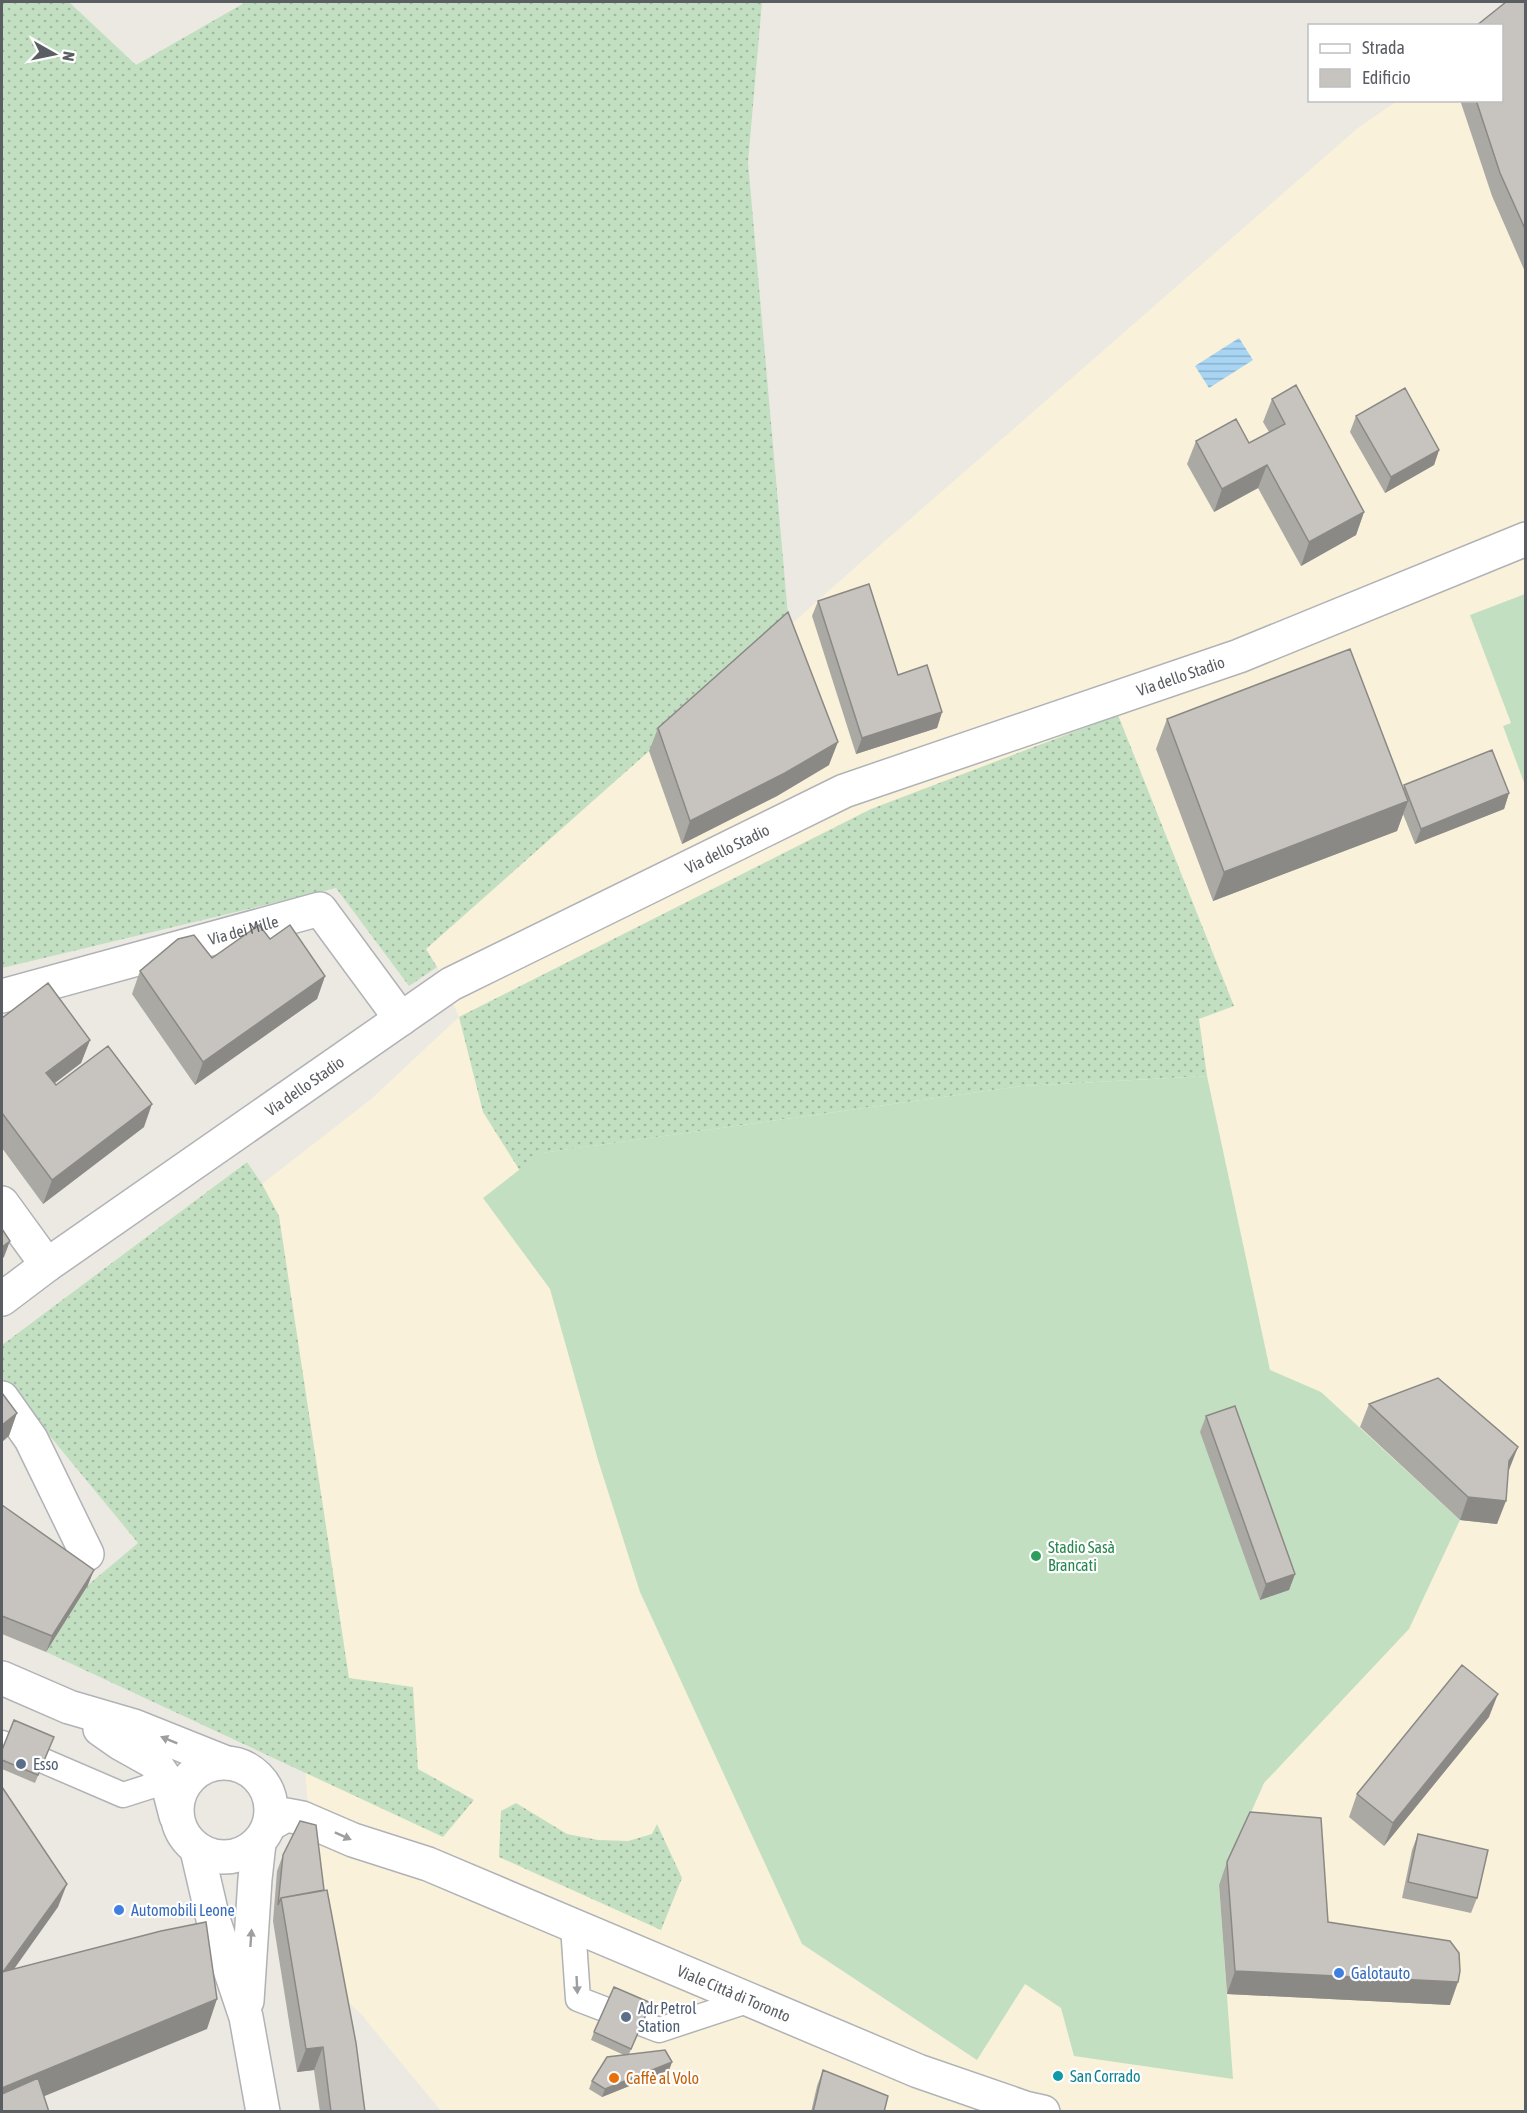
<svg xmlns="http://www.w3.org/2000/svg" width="1527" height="2113" viewBox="0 0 1527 2113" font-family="'Asap Condensed',sans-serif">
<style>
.commercial{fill:#f9f1d9}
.grass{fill:url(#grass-dots)}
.pitch{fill:#c2e0c1}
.water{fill:url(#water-rules)}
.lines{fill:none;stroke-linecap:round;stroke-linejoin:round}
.service-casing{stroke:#b0b2b6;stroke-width:27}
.minor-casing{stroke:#b0b2b6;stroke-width:36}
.tertiary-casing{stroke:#b0b2b6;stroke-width:36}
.service{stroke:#fff;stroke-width:24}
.minor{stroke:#fff;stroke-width:33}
.tertiary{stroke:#fff;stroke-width:33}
.wall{fill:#aba9a4}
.shaded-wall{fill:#8b8986}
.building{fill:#c7c4bf;stroke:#8b8986;stroke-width:1.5}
.oneway{fill:#9c9ea0}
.leisure-dot{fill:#2e9e5b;stroke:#fff;stroke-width:2}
.service-dot{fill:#5c6f8a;stroke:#fff;stroke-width:2}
.shop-dot{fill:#3f7fe0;stroke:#fff;stroke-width:2}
.culture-dot{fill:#0f9aa8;stroke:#fff;stroke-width:2}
.food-dot{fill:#e8710a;stroke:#fff;stroke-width:2}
.labels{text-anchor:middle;stroke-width:4.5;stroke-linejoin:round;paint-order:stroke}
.street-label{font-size:16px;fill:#5a5d61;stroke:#fff}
.leisure-label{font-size:16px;fill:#27864d;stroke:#fff;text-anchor:start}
.service-label{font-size:16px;fill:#4e5e75;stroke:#fff;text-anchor:start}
.shop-label{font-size:16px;fill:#366cbe;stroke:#fff;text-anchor:start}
.culture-label{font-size:16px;fill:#0d838f;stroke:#fff;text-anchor:start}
.food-label{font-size:16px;fill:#c56008;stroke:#fff;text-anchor:start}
</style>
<defs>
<pattern id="grass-dots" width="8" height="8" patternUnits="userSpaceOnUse" patternTransform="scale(1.5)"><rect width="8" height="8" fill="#c2e0c1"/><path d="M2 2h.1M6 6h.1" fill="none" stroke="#a1b9a0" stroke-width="1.8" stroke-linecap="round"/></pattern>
<pattern id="water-rules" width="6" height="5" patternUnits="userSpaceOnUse" patternTransform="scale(1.5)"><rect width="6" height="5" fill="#a9d5f4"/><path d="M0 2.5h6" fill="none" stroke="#8db0c9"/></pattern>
</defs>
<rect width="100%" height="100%" fill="#ebe9e2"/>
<path class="commercial" d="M1525,3V2111H441L361,2014L333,1988L311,1841L305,1771L46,1652L88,1585L138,1543L2,1378V1345L247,1162L262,1184L370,1100L459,1017L437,967L426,949L877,548L1358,128L1397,101L1502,100V26Z"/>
<path class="grass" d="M2,2H69L136,65L246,2H762L748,162L789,627L426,949L437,967L409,986L336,888L2,968Z
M1118,715L1234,1006L1199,1019L1207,1076L1022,1086L542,1153L520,1171L483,1112L459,1017L871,809Z
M247,1162L262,1184L279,1216L349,1678L413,1687L418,1769L474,1800L443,1837L46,1652L88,1585L138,1543L2,1378V1345Z
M516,1803L567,1834L598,1840L628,1841L652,1834L657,1824L682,1878L661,1930L499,1857L501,1811Z"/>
<path class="pitch" d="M1525,594V785L1503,726L1511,723L1470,615Z
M1207,1076L1270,1370L1321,1392L1460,1520L1409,1629L1264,1783L1219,1885L1233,2079L1074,2056L1061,2008L1025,1984L977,2060L802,1944L640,1592L598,1460L550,1289L483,1198L541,1153L1022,1086Z"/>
<path class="water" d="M1239,338L1253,360L1209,388L1195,366Z"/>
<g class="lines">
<g class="service-casing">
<path id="service" d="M2,1743L123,1795L167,1781
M573,1926L578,1999L659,2030L750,2000"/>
</g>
<g class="minor-casing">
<g id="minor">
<path id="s1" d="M2,996L320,909L401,1019"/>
<path d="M2,1203L47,1265"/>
<path id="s2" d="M2,1299L47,1265L451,984L844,791L1239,656L1526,539"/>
<path d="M2,1398L31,1439L87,1554"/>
</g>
</g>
<g class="tertiary-casing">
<g id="tertiary">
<path d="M2,1678L69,1707L134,1726L224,1762"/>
<path d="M100,1729L120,1743L154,1762L167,1781L176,1816"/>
<circle cx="224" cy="1810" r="47"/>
<path id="s3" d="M270,1824L286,1815L302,1818L353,1840L428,1864L918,2071L1025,2108L1043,2112"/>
<path d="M197,1850L213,1919L246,2017L263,2112"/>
<path d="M247,2001L255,1879L259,1843"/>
</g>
</g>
<use href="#service" class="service"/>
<use href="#minor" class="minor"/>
<use href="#tertiary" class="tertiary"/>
</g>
<path class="wall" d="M1526,2V274L1492,196L1460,100H1502Z
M1272,399L1364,512L1356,535L1301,566L1258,488L1214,512L1187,464L1196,441L1249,443L1269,432L1263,422Z
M1356,416L1439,450L1434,465L1385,493L1350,432Z
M818,601L898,675L942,712L937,728L856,754L812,616Z
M1167,719L1403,789L1404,785L1509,793L1504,809L1415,844L1403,814L1397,831L1213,901L1156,749Z
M658,728L829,765L777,796L682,844L649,751Z
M270,939L325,976L317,999L195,1085L132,994L140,971L212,958Z
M2,1018L90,1040L81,1063L54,1083L56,1085L144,1127L43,1204L2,1148Z
M1369,1404L1509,1470L1508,1472L1497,1524L1460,1520L1360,1427Z
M1206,1416L1295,1574L1289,1590L1260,1600L1200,1432Z
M2,1505L88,1585L46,1652L2,1634Z
M1489,1717L1384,1846L1349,1817L1357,1794Z
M54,1737L35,1783L2,1769V1750Z
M1418,1834L1477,1898L1471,1913L1402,1898L1412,1850Z
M283,1855L324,1890L365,2112H320L314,2070L297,2072L273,1921L277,1871Z
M1227,1862L1328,1922L1450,2005L1227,1994L1219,1885Z
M648,2011L629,2054L672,2062L669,2070L602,2097L589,2089L592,2081L624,2055L591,2040L594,2032Z
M823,2070L884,2112H811L817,2086Z"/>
<path class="shaded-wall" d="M1439,450L1434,465L1385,493L1391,477Z
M1267,465L1258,488L1214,512L1222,489Z
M1364,512L1356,535L1301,566L1309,542Z
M942,712L937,728L856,754L862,738Z
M838,742L829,765L777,796L682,844L690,821Z
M1509,793L1504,809L1415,844L1421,829Z
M1408,801L1397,831L1213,901L1224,872Z
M325,976L317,999L195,1085L203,1062Z
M90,1040L81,1063L38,1096L46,1073Z
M152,1104L144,1127L43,1204L52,1180Z
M10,1241L4,1257L2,1259V1247Z
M17,1413L9,1436L2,1442V1425Z
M1518,1447L1509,1470L1500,1484L1509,1461Z
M1468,1497L1506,1501L1497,1524L1460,1520Z
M94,1570L88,1585L46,1652L52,1636Z
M1295,1574L1289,1590L1260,1600L1266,1584Z
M1498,1694L1489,1717L1384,1846L1393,1823Z
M67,1884L58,1907L2,1986V1974Z
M1235,1971L1458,1982L1450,2005L1227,1994Z
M217,1999L207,2029L6,2112H2V2088Z
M323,2047L314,2070L297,2072L306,2049Z
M672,2062L669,2070L602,2097L605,2089Z"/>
<path class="building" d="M1506,2H1526V231L1500,173L1476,100H1502V26H1476Z
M1296,385L1364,512L1309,542L1267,465L1222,489L1196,441L1236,419L1249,443L1285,424L1272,399Z
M1405,388L1439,450L1391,477L1356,416Z
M869,584L898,675L927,665L942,712L862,738L818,601Z
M788,612L838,742L785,773L690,821L658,728Z
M1350,649L1408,801L1224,872L1167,719Z
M1492,750L1509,793L1421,829L1404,785Z
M259,925L270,939L290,925L325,976L203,1062L140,971L178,939L194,935L212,958Z
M48,983L90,1040L46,1073L56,1085L108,1046L152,1104L52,1180L2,1113V1018Z
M2,1229L10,1241L2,1247Z
M1438,1378L1518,1447L1509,1461L1506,1501L1468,1497L1369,1404Z
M2,1393L17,1413L2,1425Z
M1235,1406L1295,1574L1266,1584L1206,1416Z
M2,1505L94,1570L52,1636L2,1616Z
M1462,1665L1498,1694L1393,1823L1357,1794Z
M14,1720L54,1737L38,1775L2,1760V1750Z
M2,1787L67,1884L3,1972H2Z
M1250,1812L1321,1818L1328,1922L1450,1941L1459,1953L1460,1971L1458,1982L1235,1971L1227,1862Z
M300,1821L316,1825L324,1890L281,1898L278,1905L283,1855Z
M1418,1834L1488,1850L1477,1898L1408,1882Z
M327,1890L356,2043L365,2112H331L323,2047L306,2049L281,1898Z
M206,1922L217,1999L2,2088V1972L161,1931Z
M614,1987L651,2003L631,2049L594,2032Z
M665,2050L672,2062L605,2089L592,2081L607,2057Z
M823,2070L888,2096L884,2112H813Z
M38,2078L49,2112H2V2094Z"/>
<defs><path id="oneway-solid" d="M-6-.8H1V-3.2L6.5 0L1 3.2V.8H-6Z" transform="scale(1.5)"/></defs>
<g class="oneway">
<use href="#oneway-solid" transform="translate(169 1740) rotate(-158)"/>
<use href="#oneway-solid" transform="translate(343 1836) rotate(24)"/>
<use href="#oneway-solid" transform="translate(251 1938) rotate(-86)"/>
<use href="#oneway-solid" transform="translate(577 1985) rotate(87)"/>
</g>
<circle class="leisure-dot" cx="1036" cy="1556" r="6"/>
<g class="service-dot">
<circle cx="21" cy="1764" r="6"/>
<circle cx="626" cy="2017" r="6"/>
</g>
<g class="shop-dot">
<circle cx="119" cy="1910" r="6"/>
<circle cx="1339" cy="1973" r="6"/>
</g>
<circle class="culture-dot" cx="1058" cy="2076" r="6"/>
<circle class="food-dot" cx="614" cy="2078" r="6"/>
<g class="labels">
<g class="street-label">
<text dy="6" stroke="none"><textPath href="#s2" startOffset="1342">Via dello Stadio</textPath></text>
<text dy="6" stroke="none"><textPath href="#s2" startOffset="856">Via dello Stadio</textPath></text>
<text dy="6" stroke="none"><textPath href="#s1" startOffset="250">Via dei Mille</textPath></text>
<text dy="6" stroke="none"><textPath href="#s2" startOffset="370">Via dello Stadio</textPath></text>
<text dy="6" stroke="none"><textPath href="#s3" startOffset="501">Viale Città di Toronto</textPath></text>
</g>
<g class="leisure-label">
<text x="1048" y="1553">Stadio Sasà<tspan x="1048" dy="18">Brancati</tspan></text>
</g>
<g class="service-label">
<text x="33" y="1770">Esso</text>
<text x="638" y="2014">Adr Petrol<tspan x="638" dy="18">Station</tspan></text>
</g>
<g class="shop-label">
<text x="131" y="1916">Automobili Leone</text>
<text x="1351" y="1979">Galotauto</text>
</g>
<g class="culture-label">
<text x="1070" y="2082">San Corrado</text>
</g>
<g class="food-label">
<text x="626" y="2084">Caffè al Volo</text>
</g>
</g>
<rect width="1527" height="2113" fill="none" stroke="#5a5d61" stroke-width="6"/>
<rect x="1308" y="24" width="195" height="78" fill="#ffffff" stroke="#bdbec0" stroke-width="1.5"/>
<rect x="1320" y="44" width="30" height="9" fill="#ffffff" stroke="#bdbec0" stroke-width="1.5"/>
<text x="1362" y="54" font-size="18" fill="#5a5d61">Strada</text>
<rect x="1320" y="69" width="30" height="18" fill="#c7c4bf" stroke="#bdbec0" stroke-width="1.5"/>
<text x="1362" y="84" font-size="18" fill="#5a5d61">Edificio</text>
<g transform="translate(54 54) rotate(99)" stroke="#ffffff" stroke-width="4.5" paint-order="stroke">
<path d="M0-4.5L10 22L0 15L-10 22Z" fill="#5a5d61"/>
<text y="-9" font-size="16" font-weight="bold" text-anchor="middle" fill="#5a5d61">N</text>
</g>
</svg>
